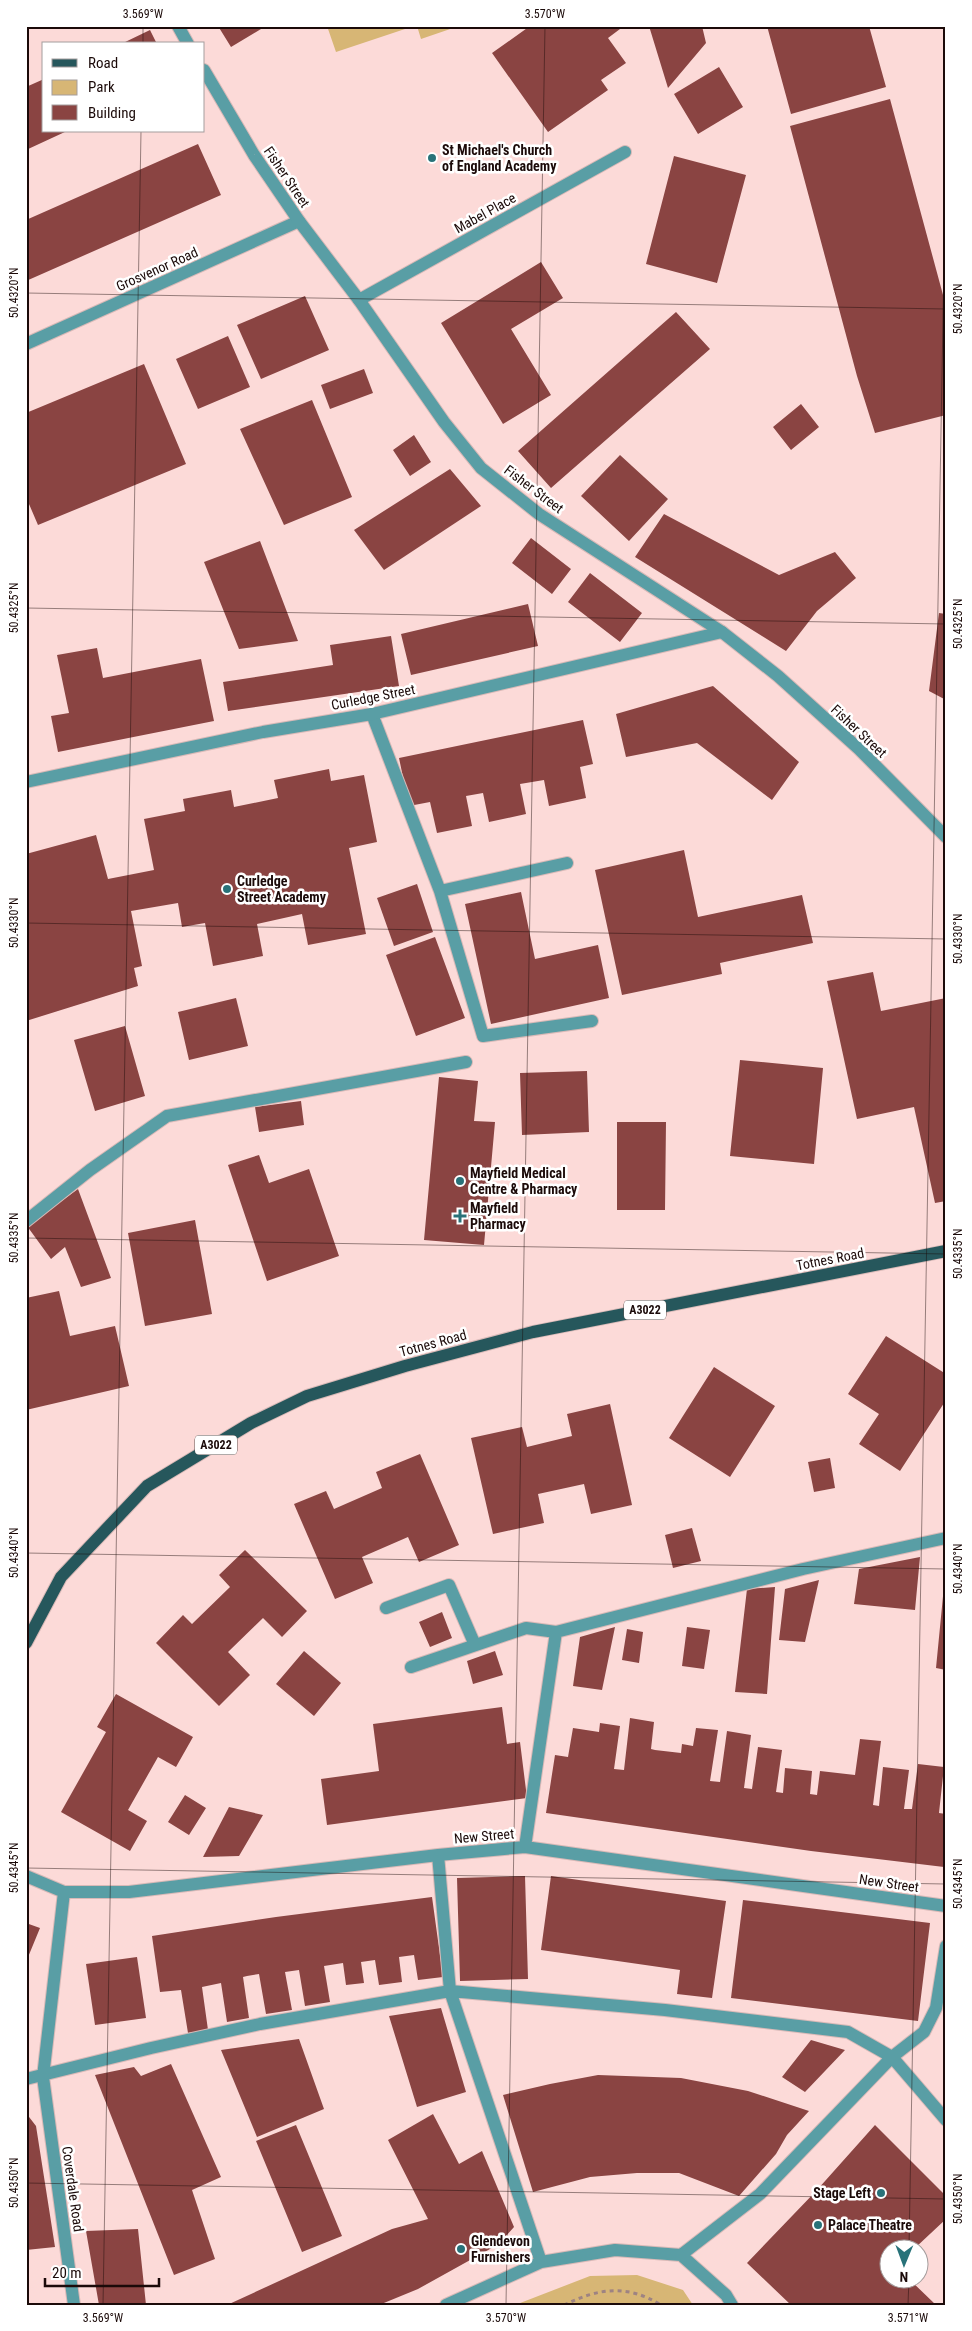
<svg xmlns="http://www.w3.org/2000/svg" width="972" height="2331" viewBox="0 0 972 2331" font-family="'Roboto Condensed',sans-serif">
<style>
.green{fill:#d7b675}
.building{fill:#8a4442}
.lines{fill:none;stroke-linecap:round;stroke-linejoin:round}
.service-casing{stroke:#d8b9b7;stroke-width:14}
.minor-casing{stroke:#d8b9b7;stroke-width:14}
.tertiary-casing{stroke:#d8b9b7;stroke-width:14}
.primary-casing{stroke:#d8b9b7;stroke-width:14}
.path{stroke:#9e8382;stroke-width:3;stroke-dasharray:4 4;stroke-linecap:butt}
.service{stroke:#599ea5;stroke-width:12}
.minor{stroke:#599ea5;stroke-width:12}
.tertiary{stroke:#599ea5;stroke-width:12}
.primary{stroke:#26575c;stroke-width:12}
.ticks{fill:none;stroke:#1b0a09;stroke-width:1;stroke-opacity:0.45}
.poi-dot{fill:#287279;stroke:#fff;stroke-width:2}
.labels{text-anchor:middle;stroke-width:5;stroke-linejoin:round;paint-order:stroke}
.shield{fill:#fff;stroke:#5f5453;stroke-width:1}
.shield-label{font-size:12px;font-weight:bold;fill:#1b0a09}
.poi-label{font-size:14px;font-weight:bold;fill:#1b0a09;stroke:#fff;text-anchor:start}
.street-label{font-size:14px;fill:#1b0a09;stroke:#fff}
.neatline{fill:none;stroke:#1b0a09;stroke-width:2}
.ticks-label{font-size:12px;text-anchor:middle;fill:#1b0a09}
</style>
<rect width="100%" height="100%" fill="#fcdad8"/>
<path class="green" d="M327,26H408V28L336,52Z
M417,26H459L421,39Z
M637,2275L683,2290L693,2305H515L590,2276Z"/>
<path class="building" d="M218,26H266L231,47Z
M530,26H624L608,38L626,63L601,80L608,90L548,132L492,53Z
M649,26H702L706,43L668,88Z
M767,26H869L886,87L791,114Z
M150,30L157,44H121Z
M719,67L743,107L698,134L674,94Z
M44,79V131H67L26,150V87Z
M890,99L946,306V415L875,433L857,376L790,126Z
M198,144L221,195L26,281V220Z
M674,156L746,175L717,283L646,264Z
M541,262L563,298L511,329L551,395L503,424L441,323Z
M305,296L329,350L261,379L237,325Z
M676,312L710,349L551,488L518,451Z
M228,336L250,387L198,409L176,359Z
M144,364L186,464L38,525L26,497V413Z
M364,369L373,393L330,409L321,385Z
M312,400L352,497L284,525L240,429Z
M801,404L819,427L791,450L773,427Z
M414,435L431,462L410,476L393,450Z
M620,455L668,499L629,541L581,496Z
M450,469L481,506L384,570L354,530Z
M664,514L779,575L835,552L856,578L817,611L786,651L635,557Z
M531,538L571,569L552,594L512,563Z
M260,541L298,641L239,649L204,562Z
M590,573L642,613L620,642L568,602Z
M528,604L538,646L411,675L401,634Z
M939,613L946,614V700L929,691Z
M391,636L399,686L228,711L223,682L333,665L330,645Z
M97,648L103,678L201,659L214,721L58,752L51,716L69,713L57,655Z
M713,686L799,762L772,800L697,743L626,757L616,714Z
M583,720L593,764L580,767L586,798L549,806L544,780L520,784L526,814L489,822L483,793L466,796L472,826L437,833L430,802L409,806L399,758Z
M329,769L331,781L364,775L377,842L349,848L366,934L308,945L302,914L257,924L263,956L213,966L205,923L182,927L178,903L131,911L142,966L134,968L138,986L26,1021V854L96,835L108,879L154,870L144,819L185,811L183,799L231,790L234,807L278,798L274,780Z
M684,850L698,917L802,895L813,943L720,963L722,974L622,995L595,870Z
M417,884L433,932L394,946L377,898Z
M521,892L535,959L598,945L609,998L491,1024L465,904Z
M435,937L465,1018L416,1036L386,955Z
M873,972L881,1011L946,998V1201L935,1203L914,1107L857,1119L827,981Z
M236,998L248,1046L189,1060L178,1012Z
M125,1026L145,1096L95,1111L74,1040Z
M740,1060L823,1068L814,1164L730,1156Z
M587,1071L589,1132L522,1135L520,1073Z
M439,1077L478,1081L474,1121L495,1122L484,1245L424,1240Z
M301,1101L304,1125L259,1132L255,1107Z
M617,1122H666L665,1210H617Z
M259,1155L269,1183L309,1169L339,1256L267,1281L228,1165Z
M78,1189L111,1278L81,1287L65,1247L51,1259L27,1226Z
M195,1220L212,1314L145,1326L128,1233Z
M59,1291L70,1336L115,1326L129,1386L26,1410V1298Z
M886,1336L946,1374V1400L900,1471L859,1444L879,1414L848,1394Z
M714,1367L775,1406L730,1477L669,1438Z
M610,1404L632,1505L591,1514L584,1484L538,1494L544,1523L493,1534L471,1438L522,1427L527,1447L572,1436L567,1414Z
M420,1454L459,1545L419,1562L408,1537L362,1557L373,1583L335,1599L294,1504L326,1491L334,1509L382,1488L376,1472Z
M830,1458L835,1488L814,1492L808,1462Z
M692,1528L701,1561L673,1568L665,1535Z
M245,1550L307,1611L282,1637L263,1618L228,1652L250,1675L219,1706L156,1643L183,1615L192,1624L230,1587L219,1575Z
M920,1557L915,1610L854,1604L859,1569Z
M819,1580L805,1642L779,1640L785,1589Z
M944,1586H946V1670L936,1668Z
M775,1587L767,1694L735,1692L747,1589Z
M442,1612L452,1638L430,1647L419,1622Z
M615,1627L602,1690L573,1686L580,1637Z
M687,1627L710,1630L704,1669L682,1666Z
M627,1629L643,1632L639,1663L622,1660Z
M304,1651L341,1683L314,1716L276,1684Z
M495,1651L503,1675L473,1684L467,1661Z
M116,1694L193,1737L176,1767L158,1757L128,1810L147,1821L130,1851L61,1812L106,1732L97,1727Z
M502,1707L507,1744L520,1742L527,1798L327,1825L321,1779L379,1771L373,1724Z
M630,1718L654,1722L651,1749L655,1750L681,1753L682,1744L693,1746L696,1728L718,1730L710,1781L720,1782L727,1731L751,1735L744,1788L752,1789L758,1747L782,1750L776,1792L783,1793L785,1768L812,1771L810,1794L817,1795L820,1771L855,1775L860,1739L881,1741L873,1805L879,1806L883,1767L909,1770L904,1809H912L918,1764L944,1767L939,1813L946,1814L944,1867L811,1851L546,1813L555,1755L568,1757L573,1728L599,1732L600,1723L620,1726L614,1769L624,1770Z
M185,1795L206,1808L189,1835L168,1822Z
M229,1807L263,1815L239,1856L203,1857Z
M525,1876L528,1979L460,1981L457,1878Z
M551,1876L726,1901L712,1998L677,1994L680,1970L541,1950Z
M432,1897L443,1977L418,1980L414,1955L399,1957L402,1982L379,1985L375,1960L361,1962L364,1983L346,1985L343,1963L324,1966L330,2002L305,2006L299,1970L285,1972L292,2010L266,2014L259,1974L247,1976L243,1977L249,2018L227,2022L221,1983L202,1987L208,2030L188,2033L181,1990L160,1992L152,1936L276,1917Z
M743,1900L930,1923L918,2021L731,1998Z
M26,1923L40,1928L26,1962Z
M137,1957L146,2018L95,2025L86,1964Z
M441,2008L466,2092L417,2107L389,2016Z
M299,2039L324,2109L257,2137L221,2050Z
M811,2040L845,2050L805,2092L782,2077Z
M171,2064L221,2177L192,2190L215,2259L174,2275L95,2075L134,2067L141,2076Z
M598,2075L681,2078L748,2091L809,2111L787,2135L776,2154L739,2196L679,2173H637L590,2177L533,2192L503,2095L550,2084Z
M26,2113L36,2126L55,2247L26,2250Z
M433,2114L459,2164L482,2151L514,2227L499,2244L418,2289L379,2305H227L392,2229L428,2219L388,2140Z
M296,2125L342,2236L302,2252L256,2141Z
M875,2125L946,2196V2219L915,2248H890V2278H908L936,2305H791L747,2263L817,2190Z
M138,2229L146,2305H99L86,2231Z"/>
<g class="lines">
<g class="service-casing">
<path id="service" d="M372,714L440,891L483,1036L592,1021
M440,891L567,863
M26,1221L90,1170L167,1116L466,1062
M386,1608L449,1585L475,1645
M411,1667L526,1628L556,1632"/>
</g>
<g class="minor-casing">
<path id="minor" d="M359,300L625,152
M26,344L299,221
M26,782L263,732L372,714L722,632
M525,1847L556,1632L803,1569L946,1538
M438,1855L450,1991L541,2262
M26,1876L64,1892H129L438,1855L525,1847L946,1906
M64,1892L43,2077L74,2305
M26,2079L151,2048L260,2024L450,1991L665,2010L848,2032L892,2057L946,2120
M681,2255L760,2194L892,2057L924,2032L936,2008L946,1946
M446,2305L541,2262L615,2250L681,2255L726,2295L732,2305"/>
</g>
<g class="tertiary-casing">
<path id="tertiary" d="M178,26L188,44
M204,70L254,155L299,221L359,300L444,422L481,468L539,514L722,632L778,676L859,749L946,837"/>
</g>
<g class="primary-casing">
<path id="primary" d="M26,1643L61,1577L147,1486L251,1423L307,1396L405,1366L533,1332L946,1251"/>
</g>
<path class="path" d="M564,2305C599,2288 627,2284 661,2305"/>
<use href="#service" class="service"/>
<use href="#minor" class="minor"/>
<use href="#tertiary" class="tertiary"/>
<use href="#primary" class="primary"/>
</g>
<path class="ticks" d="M143,44V26M26,293L946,309M26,608L946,624M26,923L946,939M26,1238L946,1254M26,1553L946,1569M26,1868L946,1884M26,2183L946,2199M909,2248L946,148M103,2305L141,131M506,2305L545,26M908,2305L909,2278"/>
<g class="poi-dot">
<circle cx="432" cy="158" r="5"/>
<circle cx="227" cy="889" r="5"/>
<circle cx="460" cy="1181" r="5"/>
<path d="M457.5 1208.5h5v5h5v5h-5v5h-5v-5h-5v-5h5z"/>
<circle cx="881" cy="2193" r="5"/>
<circle cx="818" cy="2225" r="5"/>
<circle cx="461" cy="2249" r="5"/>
</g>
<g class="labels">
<g class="shield">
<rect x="624" y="1300.5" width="42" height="19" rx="4"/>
<rect x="195" y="1435.5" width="42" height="19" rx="4"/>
</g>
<g class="shield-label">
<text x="645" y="1314">A3022</text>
<text x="216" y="1449">A3022</text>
</g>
<g class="poi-label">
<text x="442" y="155">St Michael's Church<tspan x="442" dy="16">of England Academy</tspan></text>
<text x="237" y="886">Curledge<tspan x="237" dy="16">Street Academy</tspan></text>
<text x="470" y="1178">Mayfield Medical<tspan x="470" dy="16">Centre &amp; Pharmacy</tspan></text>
<text x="470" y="1213">Mayfield<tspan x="470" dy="16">Pharmacy</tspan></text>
<text x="871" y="2198" text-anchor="end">Stage Left</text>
<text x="828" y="2230">Palace Theatre</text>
<text x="471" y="2246">Glendevon<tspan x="471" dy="16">Furnishers</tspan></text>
</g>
<g class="street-label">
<text transform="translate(287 177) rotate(56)" y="5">Fisher Street</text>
<text transform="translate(485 213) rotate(-29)" y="5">Mabel Place</text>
<text transform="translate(157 269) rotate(-24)" y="5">Grosvenor Road</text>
<text transform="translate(534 489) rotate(37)" y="5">Fisher Street</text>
<text transform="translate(373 697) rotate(-11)" y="5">Curledge Street</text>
<text transform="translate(859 731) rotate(43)" y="5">Fisher Street</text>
<text transform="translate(830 1259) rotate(-11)" y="5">Totnes Road</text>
<text transform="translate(433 1343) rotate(-15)" y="5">Totnes Road</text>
<text transform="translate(484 1836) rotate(-5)" y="5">New Street</text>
<text transform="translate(889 1883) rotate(8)" y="5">New Street</text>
<text transform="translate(73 2189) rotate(82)" y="5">Coverdale Road</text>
</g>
</g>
<rect width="972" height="2331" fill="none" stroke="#ffffff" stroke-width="55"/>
<rect x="42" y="42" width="162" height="90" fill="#ffffff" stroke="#a49d9d"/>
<rect x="52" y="59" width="25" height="8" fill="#26575c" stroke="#a49d9d"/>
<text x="88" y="68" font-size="15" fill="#1b0a09">Road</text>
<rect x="52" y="80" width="25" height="15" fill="#d7b675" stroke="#a49d9d"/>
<text x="88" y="92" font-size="15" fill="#1b0a09">Park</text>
<rect x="52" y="105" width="25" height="15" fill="#8a4442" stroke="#a49d9d"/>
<text x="88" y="118" font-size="15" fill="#1b0a09">Building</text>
<g transform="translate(904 2264) rotate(181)"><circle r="24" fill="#ffffff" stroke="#a49d9d"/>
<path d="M0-4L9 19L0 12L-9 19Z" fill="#287279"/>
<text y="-8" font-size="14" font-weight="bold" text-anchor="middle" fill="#1b0a09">N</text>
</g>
<path d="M45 2278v8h114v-8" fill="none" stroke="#1b0a09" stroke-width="2.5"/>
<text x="52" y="2278" font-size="15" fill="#1b0a09" stroke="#ffffff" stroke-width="4" paint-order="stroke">20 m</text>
<rect x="28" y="28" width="916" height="2276" class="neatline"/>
<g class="ticks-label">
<text x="143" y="18">3.569°W</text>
<text x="545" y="18">3.570°W</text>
<text transform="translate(14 293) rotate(-90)" y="4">50.4320°N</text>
<text transform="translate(958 309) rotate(-90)" y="4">50.4320°N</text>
<text transform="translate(14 608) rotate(-90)" y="4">50.4325°N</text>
<text transform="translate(958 624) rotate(-90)" y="4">50.4325°N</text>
<text transform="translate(14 923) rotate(-90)" y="4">50.4330°N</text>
<text transform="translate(958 939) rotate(-90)" y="4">50.4330°N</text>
<text transform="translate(14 1238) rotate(-90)" y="4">50.4335°N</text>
<text transform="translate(958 1254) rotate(-90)" y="4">50.4335°N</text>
<text transform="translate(14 1553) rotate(-90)" y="4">50.4340°N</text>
<text transform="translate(958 1569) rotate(-90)" y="4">50.4340°N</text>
<text transform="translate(14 1868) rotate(-90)" y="4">50.4345°N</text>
<text transform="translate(958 1884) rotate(-90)" y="4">50.4345°N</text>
<text transform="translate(14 2183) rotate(-90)" y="4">50.4350°N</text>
<text transform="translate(958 2199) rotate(-90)" y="4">50.4350°N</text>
<text x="103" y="2322">3.569°W</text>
<text x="506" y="2322">3.570°W</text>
<text x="908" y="2322">3.571°W</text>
</g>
</svg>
